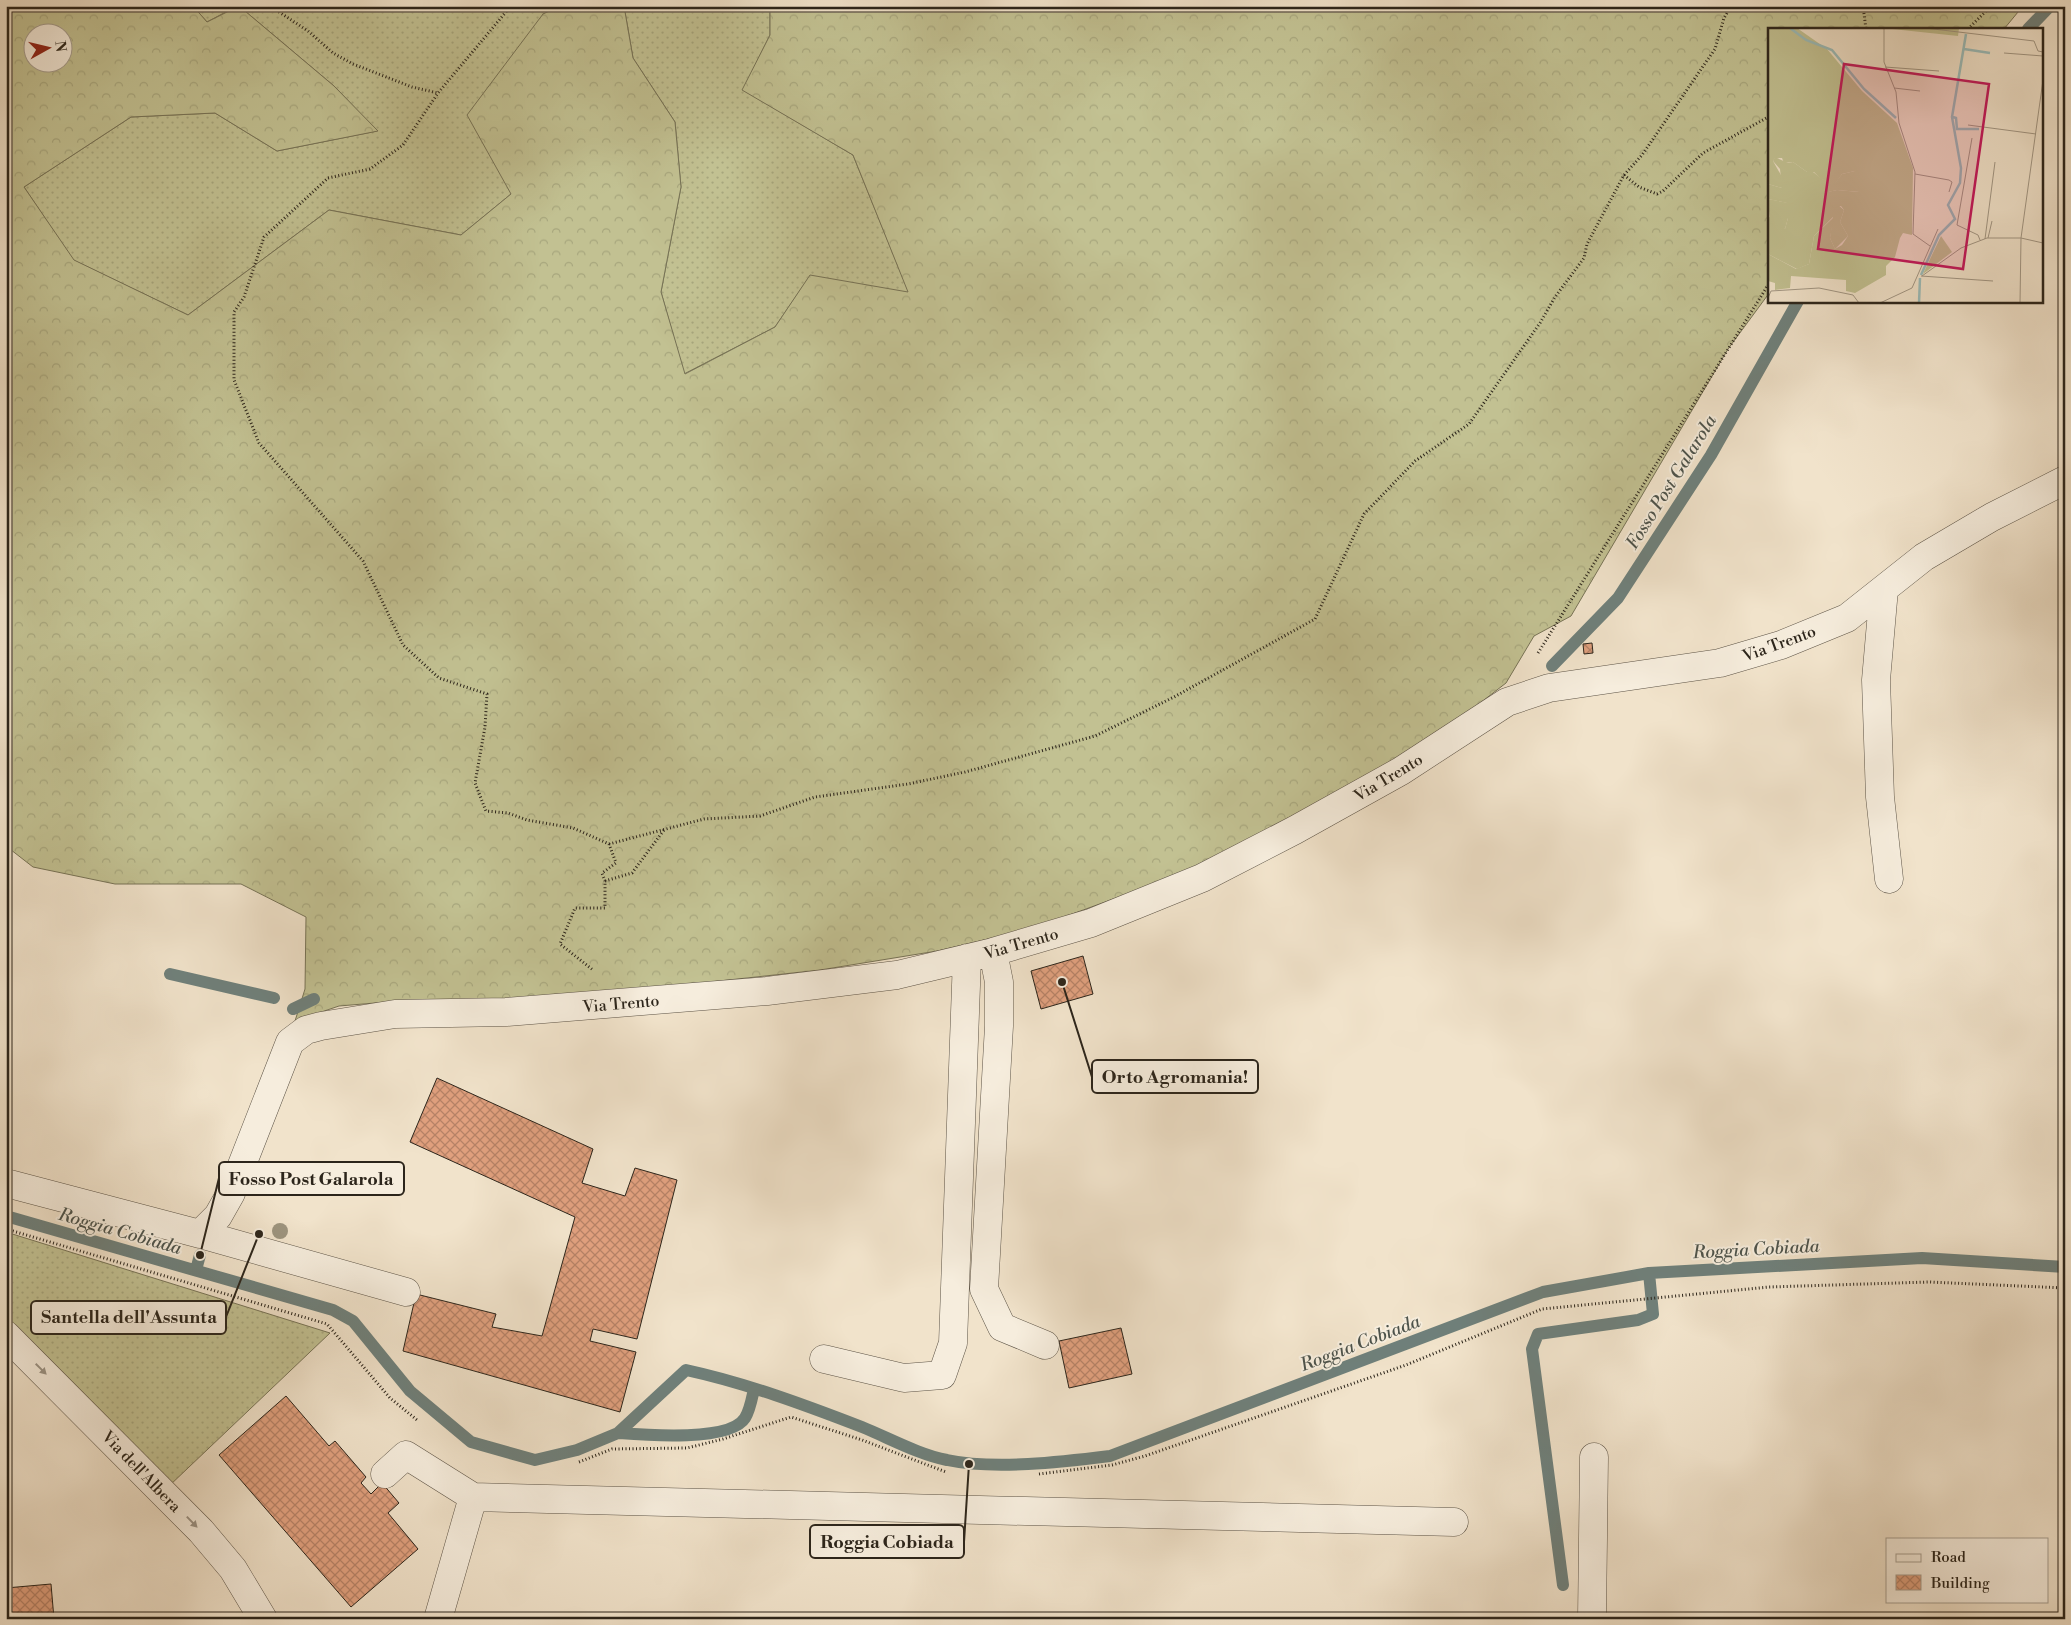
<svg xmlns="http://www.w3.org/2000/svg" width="2071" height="1625" viewBox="0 0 2071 1625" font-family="'Libre Bodoni',serif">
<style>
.grass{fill:url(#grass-dots);stroke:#777356}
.forest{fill:url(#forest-crowns);stroke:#777356;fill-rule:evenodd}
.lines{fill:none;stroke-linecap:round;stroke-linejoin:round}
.stream{stroke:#6f807b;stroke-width:12}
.building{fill:url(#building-cross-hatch);stroke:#2c251b}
.minor-casing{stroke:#5d5447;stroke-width:29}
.path{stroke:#2c251b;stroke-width:3;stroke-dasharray:1 2.5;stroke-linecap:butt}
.minor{stroke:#f6eddd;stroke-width:28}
.tree{fill:#9d947e}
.oneway{fill:#9b9386}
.labels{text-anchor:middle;stroke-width:4;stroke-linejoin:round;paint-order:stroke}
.street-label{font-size:16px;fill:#2c251b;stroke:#f6eddd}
.water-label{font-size:18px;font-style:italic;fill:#4d534b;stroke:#f6eddd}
.inset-river{fill:none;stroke:#9bbdbb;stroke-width:2.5}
.inset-road{fill:none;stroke:#a29785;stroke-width:1}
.view{fill:#c2185b;fill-opacity:0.15;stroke:#c2185b;stroke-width:2.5}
.inset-edge{fill:none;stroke:#2c251b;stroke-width:2.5}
.leader{fill:none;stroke:#2c251b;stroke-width:2}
.callout-dot{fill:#2c251b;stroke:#f6eddd;stroke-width:2}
.callout{fill:#f6eddd;stroke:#2c251b;stroke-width:2}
.callout-label{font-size:18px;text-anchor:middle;font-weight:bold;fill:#2c251b}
</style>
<defs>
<pattern id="grass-dots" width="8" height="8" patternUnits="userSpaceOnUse" patternTransform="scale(1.25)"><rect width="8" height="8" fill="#c2c192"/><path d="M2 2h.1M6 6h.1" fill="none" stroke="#a7a67d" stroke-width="1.8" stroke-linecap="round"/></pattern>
<pattern id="forest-crowns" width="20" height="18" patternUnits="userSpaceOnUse" patternTransform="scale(1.25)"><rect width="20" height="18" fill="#c2c192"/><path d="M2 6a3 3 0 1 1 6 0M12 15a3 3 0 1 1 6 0" fill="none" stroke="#a7a67d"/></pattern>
<pattern id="building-cross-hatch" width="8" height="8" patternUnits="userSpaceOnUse" patternTransform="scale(1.25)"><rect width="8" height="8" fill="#e0a07e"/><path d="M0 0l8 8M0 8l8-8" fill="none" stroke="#b68266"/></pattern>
</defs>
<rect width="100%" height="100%" fill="#f1e3cb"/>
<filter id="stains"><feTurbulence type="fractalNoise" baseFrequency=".004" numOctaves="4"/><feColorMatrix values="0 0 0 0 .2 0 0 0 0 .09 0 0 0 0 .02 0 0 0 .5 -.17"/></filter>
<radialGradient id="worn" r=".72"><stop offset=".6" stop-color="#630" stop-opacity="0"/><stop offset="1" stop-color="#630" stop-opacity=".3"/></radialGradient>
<path class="grass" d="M193,6H237L207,22Z
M239,6H560L543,14L511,194L461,235L329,210L188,315L73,260L24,187L131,117L215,113L277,151L377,131L334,86Z
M624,6H770V35L743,90L853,155L909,293L810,276L775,327L684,374L661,292L681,187L675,122L633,58Z
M6,1232L330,1333L168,1487L6,1322Z"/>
<path class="forest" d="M6,6H193L207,22L239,6L334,86L378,131L277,151L215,113L131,117L24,187L74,260L188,315L329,210L461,235L511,194L467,115L543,14L560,6H624L633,58L675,122L681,187L661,292L685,374L775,327L810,275L908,292L853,155L742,90L770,35V6H2023L2004,29H1770V292L1728,349L1571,616L1534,636L1506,683L1462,717L1354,787L1201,867L1031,929L937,951L820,970L609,993L497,1001L387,1002L339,1006L295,1021L305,989L306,917L241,884H115L33,867L6,846ZM32,32H62V62H32Z"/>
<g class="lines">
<path class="stream" d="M2028,29L2050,6
M1552,666L1618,598L1711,455L1798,301
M170,974L274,998
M293,1009L314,999
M6,1216L333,1310L353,1321L410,1391L471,1442L535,1460L577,1450L618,1433L686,1370C746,1383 805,1405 862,1427C889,1438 920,1455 947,1460C994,1470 1062,1462 1110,1456L1543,1292L1649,1273L1922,1258L2065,1267
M196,1270L200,1255
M618,1433C644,1435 730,1442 745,1418C750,1410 752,1398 754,1389
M1563,1585L1532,1349L1538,1334L1638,1320L1653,1314L1649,1273"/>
</g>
<path class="building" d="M1592,643L1593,653L1584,654L1583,644Z
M1083,956L1093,994L1041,1009L1031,971Z
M437,1078L593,1149L582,1183L625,1196L635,1168L677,1180L637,1339L593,1329L590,1341L636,1352L620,1412L403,1351L416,1294L496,1314L492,1327L542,1336L575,1217L410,1142Z
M1121,1328L1132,1374L1069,1388L1059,1341Z
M286,1396L329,1446L335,1441L366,1477L361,1483L371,1494L382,1483L399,1503L388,1513L418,1549L351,1607L219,1455Z
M51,1584L54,1619H6V1588Z"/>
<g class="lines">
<g class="minor-casing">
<path id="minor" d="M1884,589L1876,680L1880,797L1889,879
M993,952L999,982V1026L984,1289L1002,1327L1045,1345
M6,1183L200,1234L406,1292
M200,1234L218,1216L231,1193L290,1042L306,1030L321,1026L395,1014L506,1012L767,991L897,975L993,952L1091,923L1202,878L1295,830L1401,771L1507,702L1549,688L1720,663L1781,645L1847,618L1924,557L1992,517L2065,480
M6,1335L201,1531L233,1569L263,1619
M824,1359L904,1378L942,1375L953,1343L967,958
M385,1474L406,1455L473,1497
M438,1619L473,1497L1454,1522
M1592,1619L1594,1457"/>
</g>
<path class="path" d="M270,6L308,31L333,53L353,64L412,87L438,93
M511,6L438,93L403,145L370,169L328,178L264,237L244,297L234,312V380L259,443L363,561L403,645L439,678L487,694L485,727L475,783L486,811L508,813L527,820L573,828L609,844L616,863L602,873L605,881V908H575L560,944L593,970
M1863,6L1866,29
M1968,29L1991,6
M1624,175L1639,187L1657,194L1663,191L1703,153L1770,116
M1538,653L1770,282
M609,844L704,819L760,816L815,797L908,784L965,772L1095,736L1174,697L1315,619L1364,514L1415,461L1469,424L1540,323L1555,297L1584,258L1587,244L1624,175L1642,155L1715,49L1724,18L1731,6
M605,881L632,873L664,830
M6,1229L327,1324L390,1398L417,1420
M579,1462L612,1449L687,1448L723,1439L791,1417L862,1440L946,1472
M1039,1474L1112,1465L1145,1456L1406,1365L1542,1309L1769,1287L1929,1282L2065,1288"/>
<use href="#minor" class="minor"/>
</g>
<circle class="tree" cx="280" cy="1231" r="8"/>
<defs><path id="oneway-solid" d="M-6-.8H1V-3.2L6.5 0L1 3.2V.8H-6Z" transform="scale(1.25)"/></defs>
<g class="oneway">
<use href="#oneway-solid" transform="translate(41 1369) rotate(45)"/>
<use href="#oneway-solid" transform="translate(192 1522) rotate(46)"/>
</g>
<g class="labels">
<g class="street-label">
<text transform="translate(1779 643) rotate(-20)" y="6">Via Trento</text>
<text transform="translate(1388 777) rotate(-31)" y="6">Via Trento</text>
<text transform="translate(1021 943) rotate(-16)" y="6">Via Trento</text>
<text transform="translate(621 1003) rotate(-5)" y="6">Via Trento</text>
<text transform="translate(142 1471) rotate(46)" y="6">Via dell'Albera</text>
</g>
<g class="water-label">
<text transform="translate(1671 482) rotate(-58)" y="6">Fosso Post Galarola</text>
<text transform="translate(120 1231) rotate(16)" y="6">Roggia Cobiada</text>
<text transform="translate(1756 1249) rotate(-3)" y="6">Roggia Cobiada</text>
<text transform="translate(1360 1343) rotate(-21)" y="6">Roggia Cobiada</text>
</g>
</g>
<g transform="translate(1768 28)">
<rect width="275" height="275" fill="#f1e3cb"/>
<path d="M7,129L20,135L25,134L39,144H45L54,151L67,155L74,146L87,143L92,164L69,162L56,165L76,182L72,194L80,208L67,221L62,210L65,189L46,208L41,236L29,241L0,226V188L17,201L20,190L19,175L0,171V156L14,160L12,141L5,133ZM173,208L184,224L155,246Z" fill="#c2c192"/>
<path d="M0,0H29L59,21L94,63L129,95L145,140L144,207L135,205L132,210L127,229L118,238V247L87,265L78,263V252L23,248L22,260L7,262V255L0,253V226L28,241L41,236L46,208L66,189L62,210L67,221L74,217L80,208L72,194L76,182L73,178L66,180L55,165L69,162L91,164L84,152L87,143L74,146L67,156L53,151L46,144H39L25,134L16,135L14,130H7L5,133L18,156L14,160L0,156ZM0,171L31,177L32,188L20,190L17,201L2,195Z" fill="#c2c192"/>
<path d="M115,0H191L190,8Z" fill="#c2c192"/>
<path class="inset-river" d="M22,0L38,12L64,22L96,61L128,90M196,21L222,25M185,89L188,90L189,101H211M153,247L171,207L187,191L180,177L192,155L193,140L184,89L198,6M151,275L152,250"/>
<path class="inset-road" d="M116,0V34L128,64L131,95L147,144L145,206L162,218M157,0L266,13L270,23L275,24M236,25L275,28M117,39L171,43M126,60L152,63M200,97L268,106M204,110L189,197L210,207L212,212M147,146L181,152L184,154L181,164M220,210L224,193M217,211L227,134M153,248L225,253M154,248L193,220L219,210H253L275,215M0,270L3,263L51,260L85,267L91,275M112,275L144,260L170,201M252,275L253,210L275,52"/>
<path class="view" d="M76,36L221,56L195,241L50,221Z"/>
<rect width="275" height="275" class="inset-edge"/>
</g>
<path class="leader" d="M1062 982L1092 1077M200 1255L219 1178M259 1234L226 1317M969 1464L964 1542"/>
<g class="callout-dot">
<circle cx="1062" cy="982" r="5"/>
<circle cx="200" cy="1255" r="5"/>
<circle cx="259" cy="1234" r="5"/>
<circle cx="969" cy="1464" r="5"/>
</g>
<g class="callout">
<rect x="1092" y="1060" width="166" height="33" rx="5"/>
<rect x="219" y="1162" width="185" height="33" rx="5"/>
<rect x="31" y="1301" width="195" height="33" rx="5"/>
<rect x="810" y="1525" width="154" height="33" rx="5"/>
</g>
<g class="callout-label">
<text x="1175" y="1083">Orto Agromania!</text>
<text x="311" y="1185">Fosso Post Galarola</text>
<text x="129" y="1323">Santella dell'Assunta</text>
<text x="887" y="1548">Roggia Cobiada</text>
</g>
<rect width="2071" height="1625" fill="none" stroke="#f1e3cb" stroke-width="25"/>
<rect x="8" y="8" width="2056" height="1610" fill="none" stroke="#2c251b" stroke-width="2.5"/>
<rect x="12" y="12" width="2046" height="1600" fill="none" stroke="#2c251b"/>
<rect x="1886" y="1538" width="162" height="65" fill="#f6eddd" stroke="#a59d8f"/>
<rect x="1896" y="1554" width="25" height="8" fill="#f6eddd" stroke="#a59d8f"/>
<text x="1931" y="1562" font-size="15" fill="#2c251b">Road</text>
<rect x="1896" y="1575" width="25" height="15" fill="url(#building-cross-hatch)" stroke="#a59d8f"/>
<text x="1931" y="1588" font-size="15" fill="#2c251b">Building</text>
<g transform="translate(48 48) rotate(82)"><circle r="24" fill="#f6eddd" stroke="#a59d8f"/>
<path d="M0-4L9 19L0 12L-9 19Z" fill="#8f2418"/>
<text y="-8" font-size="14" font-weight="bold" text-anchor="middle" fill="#2c251b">N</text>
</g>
<rect width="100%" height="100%" filter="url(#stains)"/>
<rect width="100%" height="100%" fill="url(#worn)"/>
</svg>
